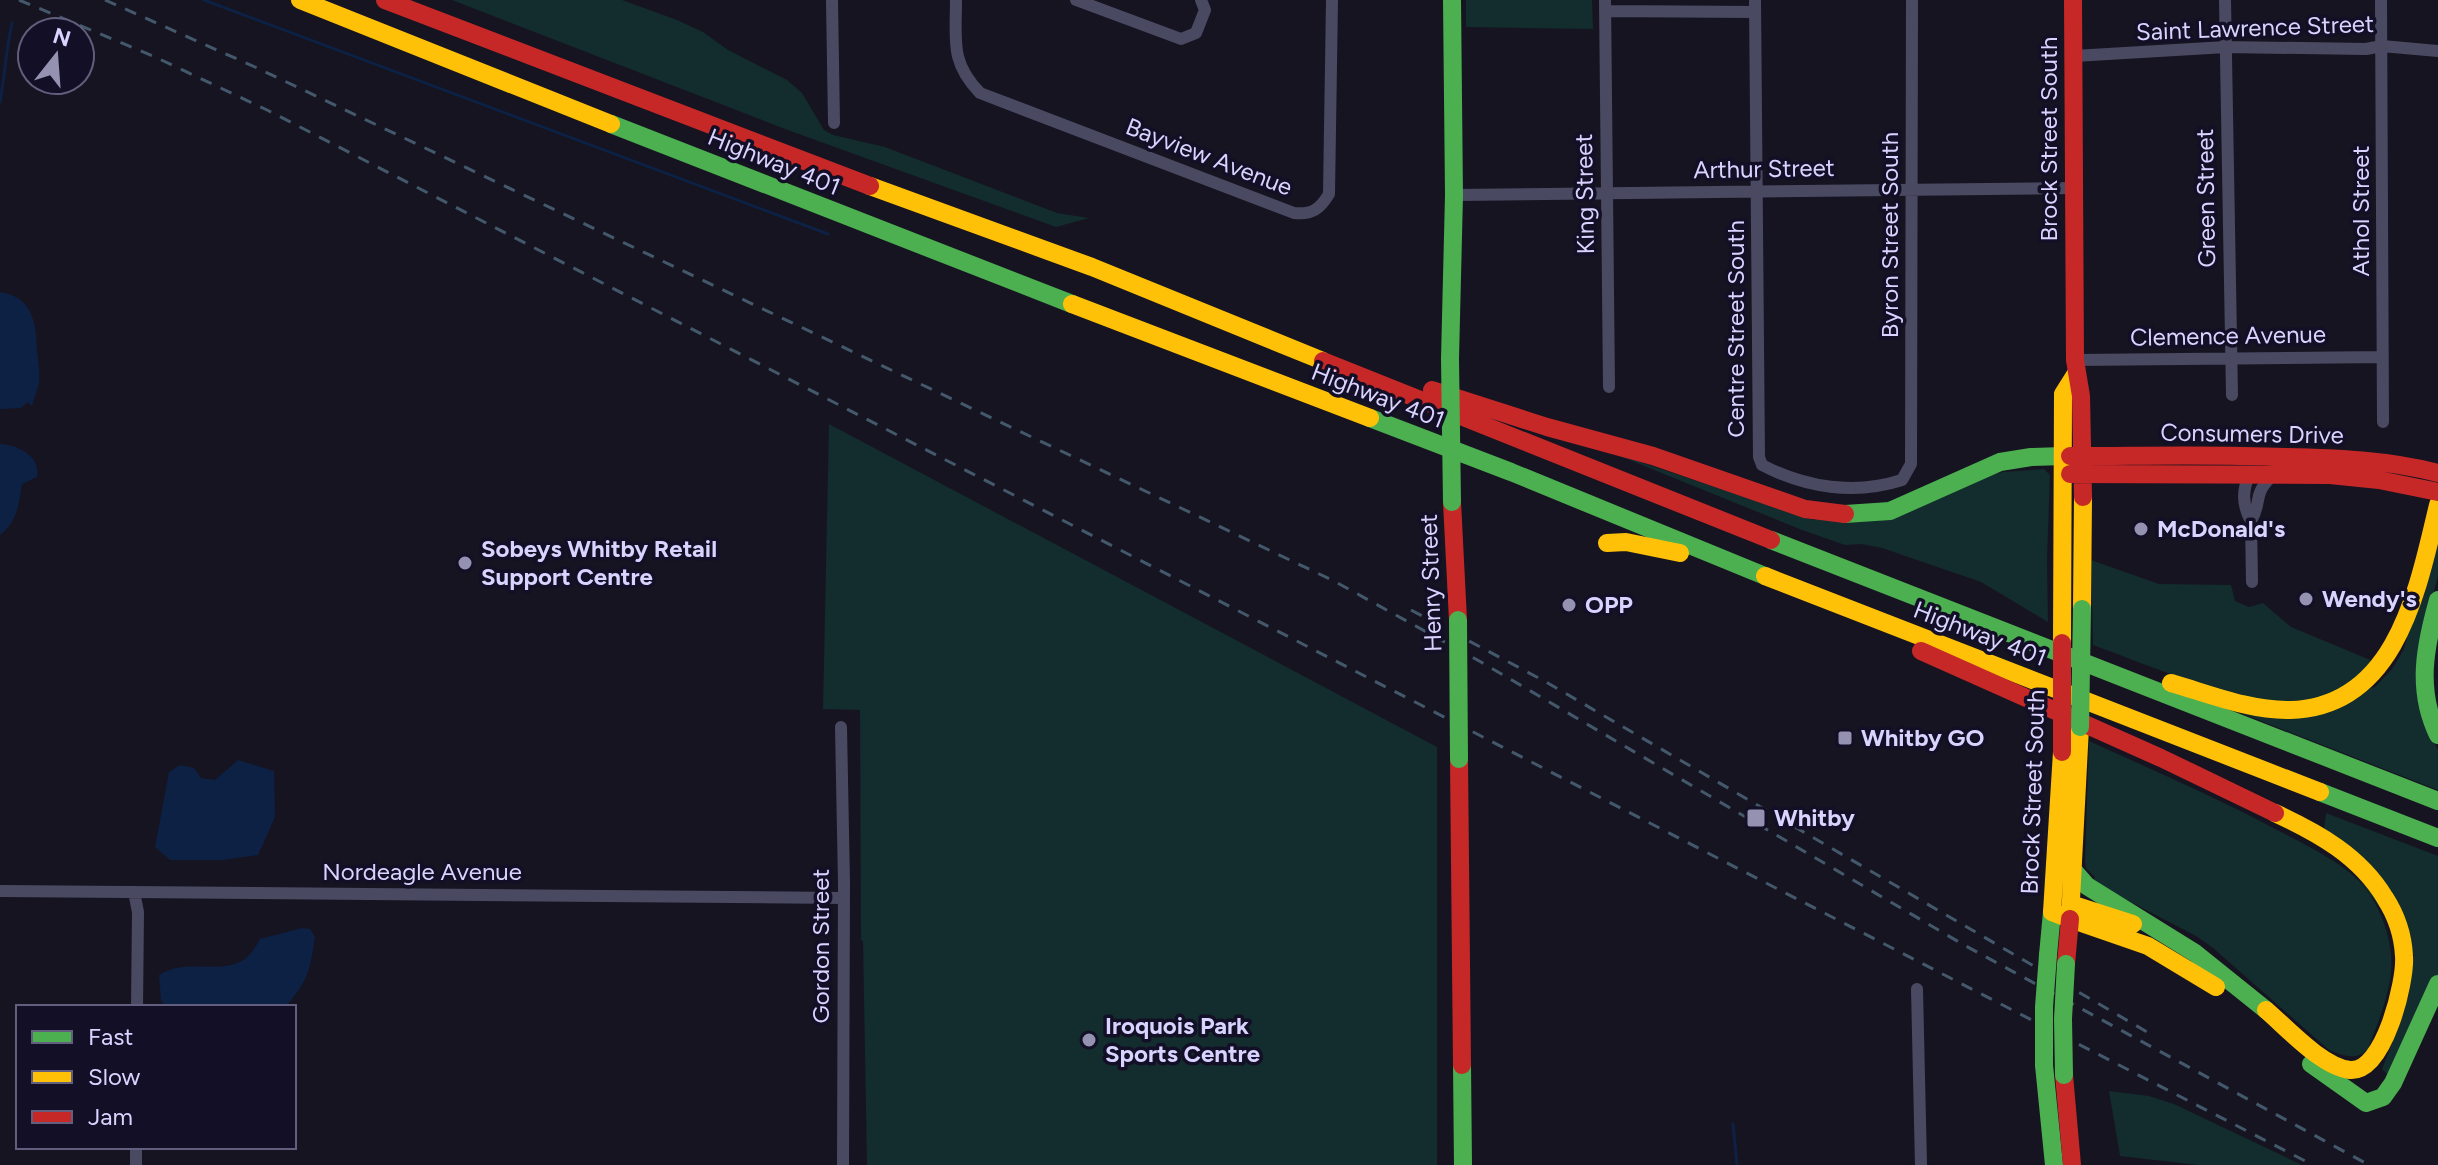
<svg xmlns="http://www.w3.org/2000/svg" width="2438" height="1165" viewBox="0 0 2438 1165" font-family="Figtree,sans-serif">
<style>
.green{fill:#132c2d}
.water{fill:#0d2144}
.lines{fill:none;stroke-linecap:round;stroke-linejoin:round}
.stream{stroke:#0d2144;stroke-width:3}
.street{stroke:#4a4962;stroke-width:12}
.fast{stroke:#4caf50;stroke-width:18}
.slow{stroke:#ffc107;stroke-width:18}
.jam{stroke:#c62828;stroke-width:18}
.rail{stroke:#43596b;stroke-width:3;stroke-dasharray:12 10;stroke-linecap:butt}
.fast-bridge{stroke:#4caf50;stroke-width:18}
.jam-bridge{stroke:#c62828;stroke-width:18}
.poi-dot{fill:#9591b1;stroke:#130f26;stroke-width:3}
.labels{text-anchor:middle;stroke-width:7;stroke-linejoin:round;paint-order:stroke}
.street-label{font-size:24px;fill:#d9d4ff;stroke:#130f26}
.poi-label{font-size:24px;font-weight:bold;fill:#d9d4ff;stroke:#130f26;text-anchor:start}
</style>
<rect width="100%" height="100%" fill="#161421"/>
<path class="green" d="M452,0H622L677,20L703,32L728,50L787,80L802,93L824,130L833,135L885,147L1057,213L1089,218L1056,227L785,129Z
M1466,0H1592L1593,29L1466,27Z
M829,424L1437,747V1165H867L863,941L861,940L860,710L823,709Z
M1610,452L1814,520L2003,472L2044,469L2050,475L2047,559L2048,622L1981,582L1882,548L1861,544L1845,545L1802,530Z
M2438,534V576L2420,642L2423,721L2438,750V790L2243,714L2375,687L2392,669L2403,651Z
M2091,560L2159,584L2231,585L2235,601L2249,607L2263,603L2291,627L2380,664C2364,674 2340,695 2323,701C2270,718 2146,664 2093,645Z
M2089,741C2155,771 2220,799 2283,833C2309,847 2339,861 2360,882C2377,900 2389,930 2391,954C2394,986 2379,1019 2368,1049C2356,1061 2344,1056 2329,1050L2213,948L2196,936L2092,882L2095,877L2086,868L2085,862Z
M2326,813L2438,856V974L2390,1077L2382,1069L2402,1018L2414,955L2324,830Z
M2109,1091L2149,1096L2174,1104L2302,1165H2198L2120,1156Z"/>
<path class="water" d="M0,292C32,297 36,321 37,350C38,360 40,372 39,382C38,390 33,400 32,406L28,402L21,408L0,409Z
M0,444C18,445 41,456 37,477L22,484C19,503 17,523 0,535Z
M238,760L274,771L275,817L258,855L222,860H170L155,847L169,772L180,765L194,768L201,778L215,780Z
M302,928L310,929L315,937C310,971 308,981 285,1007H165L161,1000L159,975C189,957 219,976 245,959C251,955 256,946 260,939Z"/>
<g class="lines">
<path class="stream" d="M204,0L828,234
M0,102C5,75 6,49 12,23
M1733,1124L1737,1165"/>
<path class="street" d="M832,0L834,123
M956,0C956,41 950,62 980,93L1294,213C1312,215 1320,209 1329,194L1332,0
M1076,0L1181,39L1196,33L1205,10L1201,0
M1605,0L1609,387
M1755,0L1759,457L1762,465C1806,488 1855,495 1902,480L1911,464L1912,0
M2225,0L2232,395
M2381,0L2383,422
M1605,11L1755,12
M2074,56L2226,47L2366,49L2382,46L2438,51
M1454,195L2075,188
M2075,360L2382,357
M2251,472C2242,488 2242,505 2251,521
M2252,582L2251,521C2263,501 2251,496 2273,475
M841,727L844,883L843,1165
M0,891L844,898
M134,892L138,912L137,1007
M1917,989L1921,1165
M136,1165V1147"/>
<path class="fast" d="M611,124L1072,304
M1450,359L1454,195L1452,0
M1370,418L1511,472L1765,576
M1845,514L1890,511L2000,462L2031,457L2064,456
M1771,540L2438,801
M2438,600C2425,646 2416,690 2438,735
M2320,792L2438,838
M2073,870L2087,886L2195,953L2266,1010
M2048,955L2052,912
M2311,1064L2366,1103L2383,1097L2393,1083L2438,984
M1462,1065L1463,1165
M2044,1065L2054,1165"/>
<path class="slow" d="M300,0L611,124
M870,186L1092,267L1323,361
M1072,304L1370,418
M1607,543L1626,542L1680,553
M1765,576L2320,792
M2082,609L2083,497
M2062,643L2063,394L2075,375
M2171,683C2209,694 2251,711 2290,710C2397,707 2418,588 2438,505
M2062,752L2052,912L2070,919L2080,727
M2071,904L2133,924
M2070,919L2148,946L2216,987
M2266,1010C2287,1028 2322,1067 2350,1070C2384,1073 2406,981 2404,956C2403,936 2396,915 2385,898C2360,856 2318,833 2275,813"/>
<path class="jam" d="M385,0L870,186
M2073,0L2075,360L2081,396L2083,497
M1323,361L1771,540
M1432,390L1547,427L1653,456L1805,509L1845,514
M2070,456C2142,456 2214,454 2285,457C2337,458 2388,460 2438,473
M2070,474L2330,475L2379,480L2438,492
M1452,502L1458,620
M1921,651L2161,758L2275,813
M1459,759L1462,1065
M2066,964L2070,919
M2064,1075L2072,1165"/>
<path class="rail" d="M19,0L153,56L267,110L2313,1165
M105,0L255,67L1334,581L1481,662L1964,945L2369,1165
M1411,610L1546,682L2154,1036"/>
<path class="fast-bridge" d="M1450,359L1452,502
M1458,620L1459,759
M2080,727L2082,609
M2044,1065V1007L2048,955
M2064,1075L2063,1019L2066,964"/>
<path class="jam-bridge" d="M2062,643V752"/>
</g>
<g class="poi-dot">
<circle cx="2141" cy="529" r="8"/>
<circle cx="465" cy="563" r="8"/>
<circle cx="2306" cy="599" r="8"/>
<circle cx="1569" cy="605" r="8"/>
<rect x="1837" y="730" width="16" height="16" rx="4"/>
<rect x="1746" y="808" width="20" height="20" rx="4"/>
<circle cx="1089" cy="1040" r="8"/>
</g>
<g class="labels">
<g class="street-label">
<text transform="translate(2255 28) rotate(-2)" y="8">Saint Lawrence Street</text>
<text transform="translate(2049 139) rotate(-90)" y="8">Brock Street South</text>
<text transform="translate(1209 157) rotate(21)" y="8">Bayview Avenue</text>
<text transform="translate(774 162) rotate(22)" y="8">Highway 401</text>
<text transform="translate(1764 169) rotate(-1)" y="8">Arthur Street</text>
<text transform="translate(1585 194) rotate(-91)" y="8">King Street</text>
<text transform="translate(2206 198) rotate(-91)" y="8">Green Street</text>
<text transform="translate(2361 211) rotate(-90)" y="8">Athol Street</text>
<text transform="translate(1890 235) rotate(-90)" y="8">Byron Street South</text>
<text transform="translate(1736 329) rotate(-90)" y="8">Centre Street South</text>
<text transform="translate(2228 336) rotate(-1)" y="8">Clemence Avenue</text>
<text transform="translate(1378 396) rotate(21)" y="8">Highway 401</text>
<text transform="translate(2252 434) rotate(1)" y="8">Consumers Drive</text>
<text transform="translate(1431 583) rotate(-92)" y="8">Henry Street</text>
<text transform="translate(1980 634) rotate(21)" y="8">Highway 401</text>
<text transform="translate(2033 792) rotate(-88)" y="8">Brock Street South</text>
<text x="422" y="880">Nordeagle Avenue</text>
<text transform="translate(821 946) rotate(-90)" y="8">Gordon Street</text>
</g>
<g class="poi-label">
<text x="2157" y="537">McDonald's</text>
<text x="481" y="557">Sobeys Whitby Retail<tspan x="481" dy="28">Support Centre</tspan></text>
<text x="2322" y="607">Wendy's</text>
<text x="1585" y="613">OPP</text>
<text x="1861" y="746">Whitby GO</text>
<text x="1774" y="826">Whitby</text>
<text x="1105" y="1034">Iroquois Park<tspan x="1105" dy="28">Sports Centre</tspan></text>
</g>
</g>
<rect x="16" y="1005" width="280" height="144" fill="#130f26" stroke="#625e7d" stroke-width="2"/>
<rect x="32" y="1031" width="40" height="12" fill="#4caf50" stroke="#625e7d" stroke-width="2"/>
<text x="88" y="1045" font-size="24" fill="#d9d4ff">Fast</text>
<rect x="32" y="1071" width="40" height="12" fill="#ffc107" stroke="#625e7d" stroke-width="2"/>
<text x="88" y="1085" font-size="24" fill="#d9d4ff">Slow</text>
<rect x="32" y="1111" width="40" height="12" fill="#c62828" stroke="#625e7d" stroke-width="2"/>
<text x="88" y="1125" font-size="24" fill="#d9d4ff">Jam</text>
<g transform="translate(56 56) rotate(17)"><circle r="38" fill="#130f26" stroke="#625e7d" stroke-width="2"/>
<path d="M0-6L14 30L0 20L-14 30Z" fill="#9591b1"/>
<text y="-12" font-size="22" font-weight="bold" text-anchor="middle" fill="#d9d4ff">N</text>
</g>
</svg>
